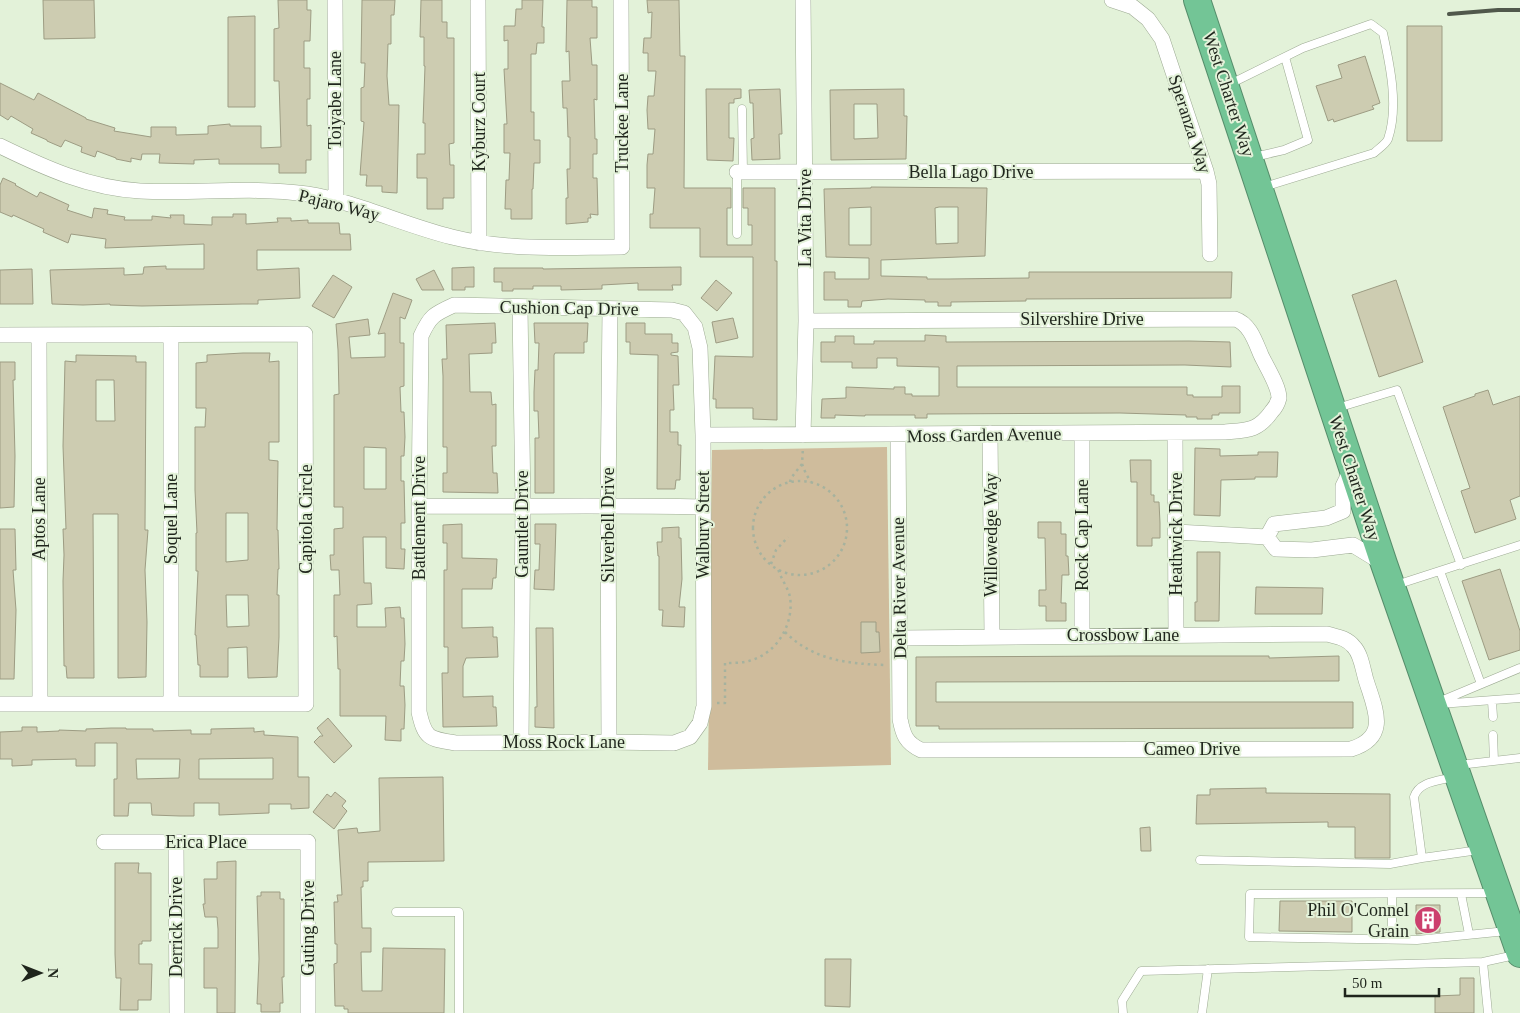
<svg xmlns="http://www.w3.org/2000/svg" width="1520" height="1013" viewBox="0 0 1520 1013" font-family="'Times New Roman',serif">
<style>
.green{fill:#cfbc9c}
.building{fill:#cdccb1;stroke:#9d9c83;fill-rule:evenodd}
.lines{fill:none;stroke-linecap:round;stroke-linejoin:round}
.lane-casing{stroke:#9daa93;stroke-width:9}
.street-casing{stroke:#9daa93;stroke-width:16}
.highway-casing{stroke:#568d6b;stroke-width:28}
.path{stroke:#a6b29e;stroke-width:2.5;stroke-dasharray:2.5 4;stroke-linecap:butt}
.lane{stroke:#fff;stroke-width:8}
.street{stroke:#fff;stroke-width:15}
.highway{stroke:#73c596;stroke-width:26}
.rail{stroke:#50584b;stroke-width:4}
.labels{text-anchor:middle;stroke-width:4;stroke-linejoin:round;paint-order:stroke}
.street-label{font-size:18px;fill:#1f251c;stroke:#e3f2d9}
.poi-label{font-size:18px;fill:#1f251c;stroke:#e3f2d9;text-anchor:end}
</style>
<rect width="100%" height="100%" fill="#e3f2d9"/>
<path class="green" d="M887,447L891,765L708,770L712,450Z"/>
<path class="building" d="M43,0H94L95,38L44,39Z
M278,0H307V10H311L310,41H304V68H310V99H307V126L311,125V160H306V173H279V164H219V159L194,160V164L159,163L160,154H142L141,160L131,158V162L116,159V158L97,151L95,157L81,152L82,147L65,140L61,147L47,141V140L31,133L33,129L11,116L8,120L0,115V83L34,100L38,93L86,118V119L115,128L114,131L151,137V127H176V135L208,134V126L230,124V126H261V148L281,147L279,81H274V29L279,28Z
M362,0H395L394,15H391V44H388L387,76L389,105H399L397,193L382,192V186H366L367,175H360L364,122L361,121V88L364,87L365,63H361Z
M421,0H442V22H447V38H454V143L449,144L450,165H454V198H443V209H427V178H417V154H425V123H423L425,66H424V37H420Z
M522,0H543L542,27H544V43H537L536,54H531V112H534V140H540V163H534L533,189H532V219H511V209H505L506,180H509L510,153H504V124H507L504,69H508V40L504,41V26H515L516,9H522Z
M567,0H592V7H597V38H590L592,65H597V100L594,99L595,139H597V154H593V178H597L598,215L590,214L591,218H588V222L566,224V198H568L567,169H570V137H568L567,108H563L562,81H570L569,51L566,52Z
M647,0H679L680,56H685L684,188H731V208H727V245H752V225H748V208H743V188H775V261H777V420L753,419V408H716V399H713L715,356L753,357V257H700V228H650V214H653L655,188H647V165L648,154H653L655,129H648L647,110L648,96H654L656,71H648V53H643L644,38H651L652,12L648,13Z
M255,16V107H228V17Z
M1407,26H1442V141H1407Z
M1365,56L1380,103L1372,106L1374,109L1334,122L1333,119L1328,121L1316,86L1342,78L1338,65Z
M706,89H741V98L734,99V103H729V138H734L733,161L707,160Z
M780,89L782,134H779L780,159L752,160L751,139L754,138L753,103H750L749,90Z
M904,89V116H907L906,159L831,160L830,90ZM854,104H877L878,138L854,139Z
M3,178L16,184L15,185L37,197L40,192L69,205L67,210L92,218L94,208L108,210L107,214L125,217L124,220H152V216L171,218L170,215H184V224L212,225V217H233V214H246V224L278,222L277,218H291V221L308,220V223H339L340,234H350L351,250H257V270L299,268L300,298L258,300V304H242L142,306L110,305V304L83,305L52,304L50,270L124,268V275L143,274L144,267L166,266V269H204V244L105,248L106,239L71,234L68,243L43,232L44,229L13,215L12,217L0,212V185Z
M871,187L987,188L985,256L881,260V276L927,277V279H948L1029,278V272H1232L1231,298L1026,299V301L951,302V306H938V302H925V300L888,299L862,301L861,307H848V300H824V272H835V279H869V258L826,257L824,189L871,188ZM871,207V245H849V208ZM939,207H958V243L936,244L935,208Z
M474,267V287H465V290H452V268Z
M681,267V285H672L673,290H638V283L602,285V289L561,290V286H533V289H513V291H502V282H494V268H543V269Z
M0,270L32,269L33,304H0Z
M434,270L444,290H422L416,279Z
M333,275L352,287L334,318L312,306Z
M716,280L732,293L717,311L701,298Z
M1396,280L1423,362L1379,377L1352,295Z
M393,293L412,300L405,319L400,317V343H404V386L400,387L401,412H404L405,437L404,456H401V481H404L405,523H401V549H405L404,569L386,568V537H363L364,583H371L372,604L357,605V627H386L385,608L400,607L401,618H404L405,644L404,661H401L400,686H404L405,705L404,729H401V741L385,740L386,716H340V669H338L337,636L334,637V595H340L339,570H331L330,555H334V529L343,528V507H334V395L339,394L338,350L336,324L368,319L370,335L349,337L351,358L385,357V333L378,334ZM364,447L386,448V489H364Z
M733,318L738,338L716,343L712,322Z
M495,323L496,343H492V353L469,354L470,392H491L492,405L496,404V446H492L493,473H497L498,493L443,492V473H447V447H443V376L442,359H447L446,325Z
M534,323H588L587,342H584V353H555L554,355V493H535V438H539L538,411H534V392L535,370H538L539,343H535Z
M626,323H645V334H672V343H678V352L671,353V355L678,356L679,385H673L674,410H670V432H678V445H681L680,480H676L675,489H657L658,355L630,354V342H626Z
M925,335L946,336V342L1189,341L1230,342L1231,367L1185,365L957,366V387H1187V395H1193V397H1222V386H1240V413H1219V415H1212V419H1197V417H1186V415L1120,413L927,414V418H915V415H865V416L835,415V418H821L822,399L846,398V387L894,389V387H905V394H912V396H939V367L897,366V358H877V368H852V362H821V342H835V336H854V344H874V341H925Z
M243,353H270L269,362L279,361V442H269V460L278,461L277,530H278L279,569H278L277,595H279V637L277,677L248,678L247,647L228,648V677H200V665H198L196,635H195L198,571H196V533H197L195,490V427H205L206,408H196V363L207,362V355ZM226,513H248V560L226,562ZM226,595H248L249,626L227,627Z
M76,355L136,356V362H146L145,530H148L145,570L147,622L146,677L118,678V514H93L94,678H67L66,666H64L63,581L64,555L63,529H66L63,446L65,361L76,362ZM96,380H114L115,421H96Z
M0,362H15V380H13L15,456L14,507L0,508Z
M1488,390L1493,405L1520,396V496L1510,500L1516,519L1475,533L1461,491L1470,488L1443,407L1475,396V394Z
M1195,448L1220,449V456L1258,455V452H1278L1277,477H1255V479L1221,480L1220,516L1194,515Z
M1130,460H1151V495H1154V502H1159L1160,523V538H1152V546H1137V482H1131Z
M1038,522H1061V534H1066V556H1068L1069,575H1062L1061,603H1066V621H1046V606H1039V590H1046L1045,538H1038Z
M462,524V558L497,559L496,578H493L492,589H462V628L493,627V637H497L498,657L466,658L463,666V697L493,696V707H496L497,726L443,727L442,673H448V647H444V570H447V543H443V525Z
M535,524H556L554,590L534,589L535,570H539L540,544H535Z
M679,527V538H681L682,579L679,607H685L684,627L662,626L663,610H659V556H658L657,542H662V528Z
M0,529H15L16,570H13L16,610L14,679H0Z
M1197,552H1220L1219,621H1195V602H1197Z
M1500,569L1520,631V650L1489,660L1462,581Z
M1256,587L1323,588L1322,614H1255Z
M861,622H876V632H879L880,652L861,653Z
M536,628H553L554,728L535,727V707H537Z
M1127,656H1269V658L1339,656V681L936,682V702H1353V728L959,729H939V726H916V657Z
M328,718L352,746L334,763L314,742L320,736H323L317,728Z
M22,727H37V732L59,731V730L86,731V729L111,728H126V729H153V731L191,730V734H211V729L254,728V732L264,731V735L298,737V777H309V808L291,809V804H269V813L219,815V803H194V816H180L152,815L151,803H129L128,816H114V779H117V743H95V766H76V759L32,760V765L12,766V759H0V732L22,731ZM273,758V779H199V759ZM136,759H180L179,778L137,779Z
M443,777L444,861L368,862V881H363V887H361L362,928H371V952H361L362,991H382L383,948L445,949L444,1013H348V1009H344V1006H335L334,964L337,963V944H335L334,902H338L337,895H342L338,830L357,828L358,833L380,831L379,778Z
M1266,788V793L1390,794V858H1355V827H1328V822L1196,824L1197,795H1210V789Z
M335,792L346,801L342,806L347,811L334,829L313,812L327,794L331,797Z
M1150,827L1151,851H1141L1140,828Z
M236,861L235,1013H217V988H204V948H218V929L217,917H205L203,904H205L204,879H217V862Z
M115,863H139L138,873H151V941H142V944H139V964H152L151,1000H138V1010H120L121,978H116L115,954Z
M261,892H280V899H284V977H282L283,1003H280V1012H261V1004H257L259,959L257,896H261Z
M1280,901H1352V932L1279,931Z
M1416,905H1440V932L1416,934Z
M825,959H851L850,1007L825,1006Z
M1460,978H1474V1013H1435V996L1460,995Z"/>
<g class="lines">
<g class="lane-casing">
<path id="lane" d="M1230,84L1303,48L1371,24L1383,33C1390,65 1399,107 1388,139C1386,144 1378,149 1374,153L1264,187
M742,109L743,172
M1254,157L1284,150L1308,140L1285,57
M737,172V234
M1337,408L1397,390L1461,565
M1440,571L1481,684
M1396,585L1520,545
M1492,701L1493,717
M1436,703L1520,668
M1440,704L1520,698
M1493,735L1494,761
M1459,765L1520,758
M1454,777C1439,781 1419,781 1414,797L1422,858L1479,850
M1200,860L1390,864L1422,858
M1495,893L1250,894L1249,937L1417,940L1507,931
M1461,894L1469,934
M396,912H459V1013
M1392,939V894
M1123,1013L1122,1001L1141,971L1483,962
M1202,1013L1208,969
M1488,1013L1483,962L1515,955"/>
</g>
<g class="street-casing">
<path id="street" d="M335,0L336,200
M1112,0L1133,7L1148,19L1162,39L1206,171L1209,184L1210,254
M478,1L479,243
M0,146C45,168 89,188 140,191C195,194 252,186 307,194C357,202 403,225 452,237C507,251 565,247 622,247L621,0
M737,172L1206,171
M454,305L672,310L684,313L695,327L700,348L703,435L704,706L700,723L690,737L674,743L609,742L456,743C429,739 425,739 419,712V506L421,336C430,316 434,314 454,305Z
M520,307L523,507L521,742
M0,335L305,334L306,704H0
M39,335L40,704
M171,335V704
M990,433L992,637
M1175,433L1176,635
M703,435L1225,432C1248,430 1258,431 1272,411C1275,408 1278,402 1279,398C1279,386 1266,366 1261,355C1255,341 1250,324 1235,319L806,321
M803,435L806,321L803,0
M898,435L900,719C903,735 906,743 921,750L1351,749C1390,737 1375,709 1366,680C1363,670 1361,654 1354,647C1347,638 1338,637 1327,634L900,638
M419,506C513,507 608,505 702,507
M1176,532L1267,537
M1267,537L1274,524L1326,518L1343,511V486L1352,468
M1267,537L1276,549L1312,550L1353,545L1384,564
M1082,636V434
M609,742L608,505L610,309
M104,842H308V1013
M176,842L177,1013"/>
</g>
<g class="highway-casing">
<path id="highway" d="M1197,0L1384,564L1520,954"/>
</g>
<path class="path" d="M802,464L806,474L811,482
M753 528a47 47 0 1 1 94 0a47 47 0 1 1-94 0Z
M790,482L791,478L802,464L803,447
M771,564L776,550L788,537
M785,632C813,660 848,664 887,665
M717,703H725V663C734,663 744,663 752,660C778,652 794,623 790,597C788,587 780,578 778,568"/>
<use href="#lane" class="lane"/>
<use href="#street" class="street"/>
<use href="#highway" class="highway"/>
<path class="rail" d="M1449,14L1498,10H1520"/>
</g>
<defs>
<g id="building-disc" transform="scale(1.4375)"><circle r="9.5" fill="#cc3f6d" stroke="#e3f2d9"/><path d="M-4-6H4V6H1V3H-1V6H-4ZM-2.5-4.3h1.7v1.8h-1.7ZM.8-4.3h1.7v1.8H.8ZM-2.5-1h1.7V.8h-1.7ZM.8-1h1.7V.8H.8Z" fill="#fff"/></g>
</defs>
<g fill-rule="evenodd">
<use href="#building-disc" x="1428" y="920"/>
</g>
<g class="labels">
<g class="street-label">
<text transform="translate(1229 94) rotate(72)" y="6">West Charter Way</text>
<text transform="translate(335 100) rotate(-90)" y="6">Toiyabe Lane</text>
<text transform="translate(479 122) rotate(-90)" y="6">Kyburz Court</text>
<text transform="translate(622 123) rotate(-90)" y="6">Truckee Lane</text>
<text transform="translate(1190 124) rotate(72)" y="6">Speranza Way</text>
<text x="971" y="178">Bella Lago Drive</text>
<text transform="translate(339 205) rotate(14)" y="6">Pajaro Way</text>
<text transform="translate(805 218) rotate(-90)" y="6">La Vita Drive</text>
<text transform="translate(569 308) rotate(1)" y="6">Cushion Cap Drive</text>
<text x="1082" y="325">Silvershire Drive</text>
<text transform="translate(984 435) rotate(-1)" y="6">Moss Garden Avenue</text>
<text transform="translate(1355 478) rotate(72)" y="6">West Charter Way</text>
<text transform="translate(419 518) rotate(-90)" y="6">Battlement Drive</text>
<text transform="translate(39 519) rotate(-90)" y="6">Aptos Lane</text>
<text transform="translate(171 519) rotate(-90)" y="6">Soquel Lane</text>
<text transform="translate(306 519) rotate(-90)" y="6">Capitola Circle</text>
<text transform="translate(522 524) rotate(-90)" y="6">Gauntlet Drive</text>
<text transform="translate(608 525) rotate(-90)" y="6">Silverbell Drive</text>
<text transform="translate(703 525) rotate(-90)" y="6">Walbury Street</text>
<text transform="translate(1176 534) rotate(-90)" y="6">Heathwick Drive</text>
<text transform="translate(991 535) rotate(-90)" y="6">Willowedge Way</text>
<text transform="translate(1082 535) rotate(-90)" y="6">Rock Cap Lane</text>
<text transform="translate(899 588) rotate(-91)" y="6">Delta River Avenue</text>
<text x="1123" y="641">Crossbow Lane</text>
<text x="564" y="748">Moss Rock Lane</text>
<text x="1192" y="755">Cameo Drive</text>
<text x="206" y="848">Erica Place</text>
<text transform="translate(176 927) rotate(-90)" y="6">Derrick Drive</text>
<text transform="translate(308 928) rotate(-90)" y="6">Guting Drive</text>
</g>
<g class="poi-label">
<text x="1409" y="916">Phil O'Connel<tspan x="1409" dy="21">Grain</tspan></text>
</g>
</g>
<g transform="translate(40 973) rotate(90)" stroke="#e3f2d9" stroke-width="4" paint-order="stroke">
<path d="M0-4L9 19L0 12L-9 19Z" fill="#1f251c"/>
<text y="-8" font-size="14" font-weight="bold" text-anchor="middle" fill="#1f251c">N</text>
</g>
<path d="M1345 988v8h94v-8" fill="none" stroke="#1f251c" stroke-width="2.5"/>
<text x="1352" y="988" font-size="15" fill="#1f251c" stroke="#e3f2d9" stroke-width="4" paint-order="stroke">50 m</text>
</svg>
